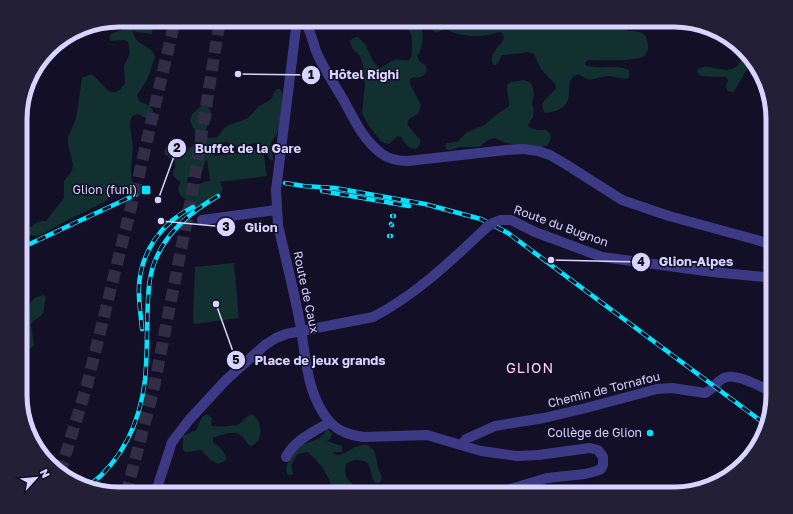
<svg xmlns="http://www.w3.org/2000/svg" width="793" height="514" viewBox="0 0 793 514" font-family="'Golos Text',sans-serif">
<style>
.green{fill:#12302f;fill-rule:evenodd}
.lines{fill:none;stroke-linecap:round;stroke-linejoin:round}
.motorway-tunnel{stroke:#312d47;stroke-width:12;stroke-dasharray:12 6;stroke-linecap:butt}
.minor{stroke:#3d3a85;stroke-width:10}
.tertiary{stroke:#3d3a85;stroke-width:10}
.rail-casing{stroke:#00e5ff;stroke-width:4.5}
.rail{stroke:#130f26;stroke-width:3;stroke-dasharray:9;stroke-linecap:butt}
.minor-bridge{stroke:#3d3a85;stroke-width:10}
.poi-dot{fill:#00e5ff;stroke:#130f26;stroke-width:1.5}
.labels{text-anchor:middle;stroke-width:3;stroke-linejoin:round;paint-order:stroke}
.poi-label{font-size:12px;fill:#d9d4ff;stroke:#130f26;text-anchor:end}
.street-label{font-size:12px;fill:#d9d4ff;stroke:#130f26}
.quarter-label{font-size:14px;letter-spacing:1px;fill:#ffd6f0;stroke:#130f26}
.rim{fill:none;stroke:#d9d4ff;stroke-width:5}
.leader{fill:none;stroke:#d9d4ff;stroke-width:1.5}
.callout-dot{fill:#d9d4ff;stroke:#130f26;stroke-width:1.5}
.mark-label{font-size:12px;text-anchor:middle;font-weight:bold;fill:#111}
.callout-label{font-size:13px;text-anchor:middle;font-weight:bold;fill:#d9d4ff;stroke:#130f26;stroke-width:3;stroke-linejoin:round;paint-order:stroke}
</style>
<rect width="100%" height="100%" fill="#130f26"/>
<path class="green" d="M121,20H153L152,34L136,32L133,30C133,33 134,37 136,39C142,47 153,47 155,57L147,80L137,95L139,101C153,107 151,105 156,120L154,123L138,114L134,115L131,118L130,125L133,147L131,169L132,184L130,187L117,191L106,201L66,221L41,235L36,236L27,235L28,229L38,222L46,221L64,198V181L72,171L73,164L68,144V137L76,119L82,78L91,74C104,82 111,105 125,83L124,66L130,53L128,42L124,40L111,41L109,38L111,34L122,30Z
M355,20H421C422,34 426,43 417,56L420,62L426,66L427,72C423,76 420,79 414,77L410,79V84L421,105L418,114L409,119L407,124L420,140V145L416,149C407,148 405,144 401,137L398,136L389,144L385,143L381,141L369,126L362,114L365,85L363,65L360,56L352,48L350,41L353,38L358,37L365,44L373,61L379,68C385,67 387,63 392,61C398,58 403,61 409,60C413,55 412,48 412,42C412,16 383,28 369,29Z
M431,20H674L681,22C669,22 631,16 625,27L628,31C633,31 639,31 643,34C649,38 650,51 644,56C635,62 599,60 588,60L585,63V65C599,70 616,64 629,70V77L626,79C620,79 615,76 609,76C593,76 596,85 578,74C558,81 585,109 545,113L543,109L542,104C546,97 552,94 556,88L555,84L541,69L534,54L529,52L515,54L502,55L498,63L496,65H493C488,52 500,48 504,38L502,33L499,32C487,37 471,37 458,34C453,33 449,30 445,29L436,33C431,30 430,26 431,20Z
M745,53L754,63C744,69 741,83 733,92L727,91L726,86L728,80L726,77L701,76L697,72L698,69C710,62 723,75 736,67C740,64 742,57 745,53Z
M523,80L530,82L533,88L534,95L532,104L534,110L533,117L528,125C532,131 540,130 546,130L550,134L551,139L548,145C535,151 507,145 495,138L490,139L479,147H460L450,150L446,149L445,145L447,143L457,142L466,133L484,125L496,115L509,106C509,99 507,93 507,85L511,82Z
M277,89H280C286,96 281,125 277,133C276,137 272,140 271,145C270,150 274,155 273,160L271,161C266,156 268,149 262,145C252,138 244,151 235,148C232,148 230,144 227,142C220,142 218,150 214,156L263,150L267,176L220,182L223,188C222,197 207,209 197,207C192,206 188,201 184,198C180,195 178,193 178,188L181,182C166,172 177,172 175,163C173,159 168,157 165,154C163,148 168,145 174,144L181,150C200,149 197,133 190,121L192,114L202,105L209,108C217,122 205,121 206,135L209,138L218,137L224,128L229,125L248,118L259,106L269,101L273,96L274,92ZM207,159L210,181C200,181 200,187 188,185L187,181L189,177C192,176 196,176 199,175C204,172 203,163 207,159Z
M766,245L773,248V270L762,269Z
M234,263L239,318L194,324L193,316L195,267Z
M44,295L46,298C44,303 45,307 43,312C42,317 35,319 31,324L34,345L25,354L28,364L21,373V329C36,316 20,299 44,295Z
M207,414L212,418L211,425C215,428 235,426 239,424C244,421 246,416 252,414C263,420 264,444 250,446C246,443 245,439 242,436C234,429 223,435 215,437L213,438V442C219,447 227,452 226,460L218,464L211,460L201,450L186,452L183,450V436L196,430L202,417Z
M326,430H329L332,433L331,438L327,441L342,446V452H332C334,454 337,456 340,455C349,453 364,436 374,451C376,456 377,464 379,470C381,475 384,478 379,483L374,482C371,476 371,469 368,463C360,459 353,459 346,464C342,481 354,482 361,494H334C331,479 320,461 307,452L298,454L291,465L293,474L288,475L286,470C292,436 317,448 326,430Z"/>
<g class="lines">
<path class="motorway-tunnel" d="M60,473L87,385L138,179L175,20
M126,494L153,392L192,194L220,20"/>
<path class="minor" d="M303,20C311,29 312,40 316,51C323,68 334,84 343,99C354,119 363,140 382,154C389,159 399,161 408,161L506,150L523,149L538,151L550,155L567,165L622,200L669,216L757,240L773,245
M202,220L276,210
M493,223L501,220H511L535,232L602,257L713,272L773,278
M462,445L466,439L495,426L544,418L586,408L657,389L672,388L705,393C713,390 715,383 722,379C735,371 760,387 773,392
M286,457C294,440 314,432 330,422
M155,494L172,442L189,420L226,380L265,345L276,338L286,334L373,317C416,295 452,260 487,227"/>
<path class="tertiary" d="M297,20L276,190L278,225C285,256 293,287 299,318C306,352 305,394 330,422C339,432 351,435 363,437L427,435L481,451L517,456L538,455L590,448L598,450L603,457V465L601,469L596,471L585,474L547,478L494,494"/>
<g class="rail-casing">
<path id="rail" d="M285,183L304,186L335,188L425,204L481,219L508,233L765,424
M322,191L409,206
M392,216H394
M391,224L392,225
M389,236H391
M21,248L135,195
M142,329C141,315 138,300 139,286C141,251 162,222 193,207
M90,485C123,459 140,421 145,380C148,349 146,317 149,286C153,244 183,216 218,196"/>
</g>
<use href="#rail" class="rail"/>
<path class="minor-bridge" d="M487,227L493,223"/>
</g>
<g class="poi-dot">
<rect x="141" y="185" width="10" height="10" rx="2"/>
<circle cx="650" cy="433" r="4"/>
</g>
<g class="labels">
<g class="poi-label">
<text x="137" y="194">Glion (funi)</text>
<text x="642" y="437">Collège de Glion</text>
</g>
<g class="street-label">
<text transform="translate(561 226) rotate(20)" y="4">Route du Bugnon</text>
<text transform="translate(306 292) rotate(78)" y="4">Route de Caux</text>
<text transform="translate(604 390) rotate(-14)" y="4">Chemin de Tornafou</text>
</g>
<g class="quarter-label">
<text x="530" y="373">GLION</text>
</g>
</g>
<path d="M0 0H793V514H0ZM119 27H674A92 92 0 0 1 766 119V395A92 92 0 0 1 674 487H119A92 92 0 0 1 27 395V119A92 92 0 0 1 119 27Z" fill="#231f37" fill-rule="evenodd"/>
<path class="rim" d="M119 27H674A92 92 0 0 1 766 119V395A92 92 0 0 1 674 487H119A92 92 0 0 1 27 395V119A92 92 0 0 1 119 27Z"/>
<path class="leader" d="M238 74L311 75M158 200L177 148M161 221L226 227M551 260L641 262M216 304L236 360"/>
<g class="callout-dot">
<circle cx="238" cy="74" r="4"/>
<circle cx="158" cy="200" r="4"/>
<circle cx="161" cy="221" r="4"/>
<circle cx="551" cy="260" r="4"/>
<circle cx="216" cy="304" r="4"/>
<circle cx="311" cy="75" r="10"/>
<circle cx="177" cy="148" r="10"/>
<circle cx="226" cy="227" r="10"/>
<circle cx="641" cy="262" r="10"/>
<circle cx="236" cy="360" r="10"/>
</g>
<g class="mark-label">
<text x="311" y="79">1</text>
<text x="177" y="152">2</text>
<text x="226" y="231">3</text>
<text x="641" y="266">4</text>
<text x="236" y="364">5</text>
</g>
<g class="callout-label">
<text x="364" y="79">Hôtel Righi</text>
<text x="248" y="153">Buffet de la Gare</text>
<text x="261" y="232">Glion</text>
<text x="696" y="266">Glion-Alpes</text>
<text x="320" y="365">Place de jeux grands</text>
</g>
<g transform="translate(36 478) rotate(63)" stroke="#130f26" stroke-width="3" paint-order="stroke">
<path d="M0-3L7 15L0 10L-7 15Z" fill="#d9d4ff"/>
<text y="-6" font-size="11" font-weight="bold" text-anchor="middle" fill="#d9d4ff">N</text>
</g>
</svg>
